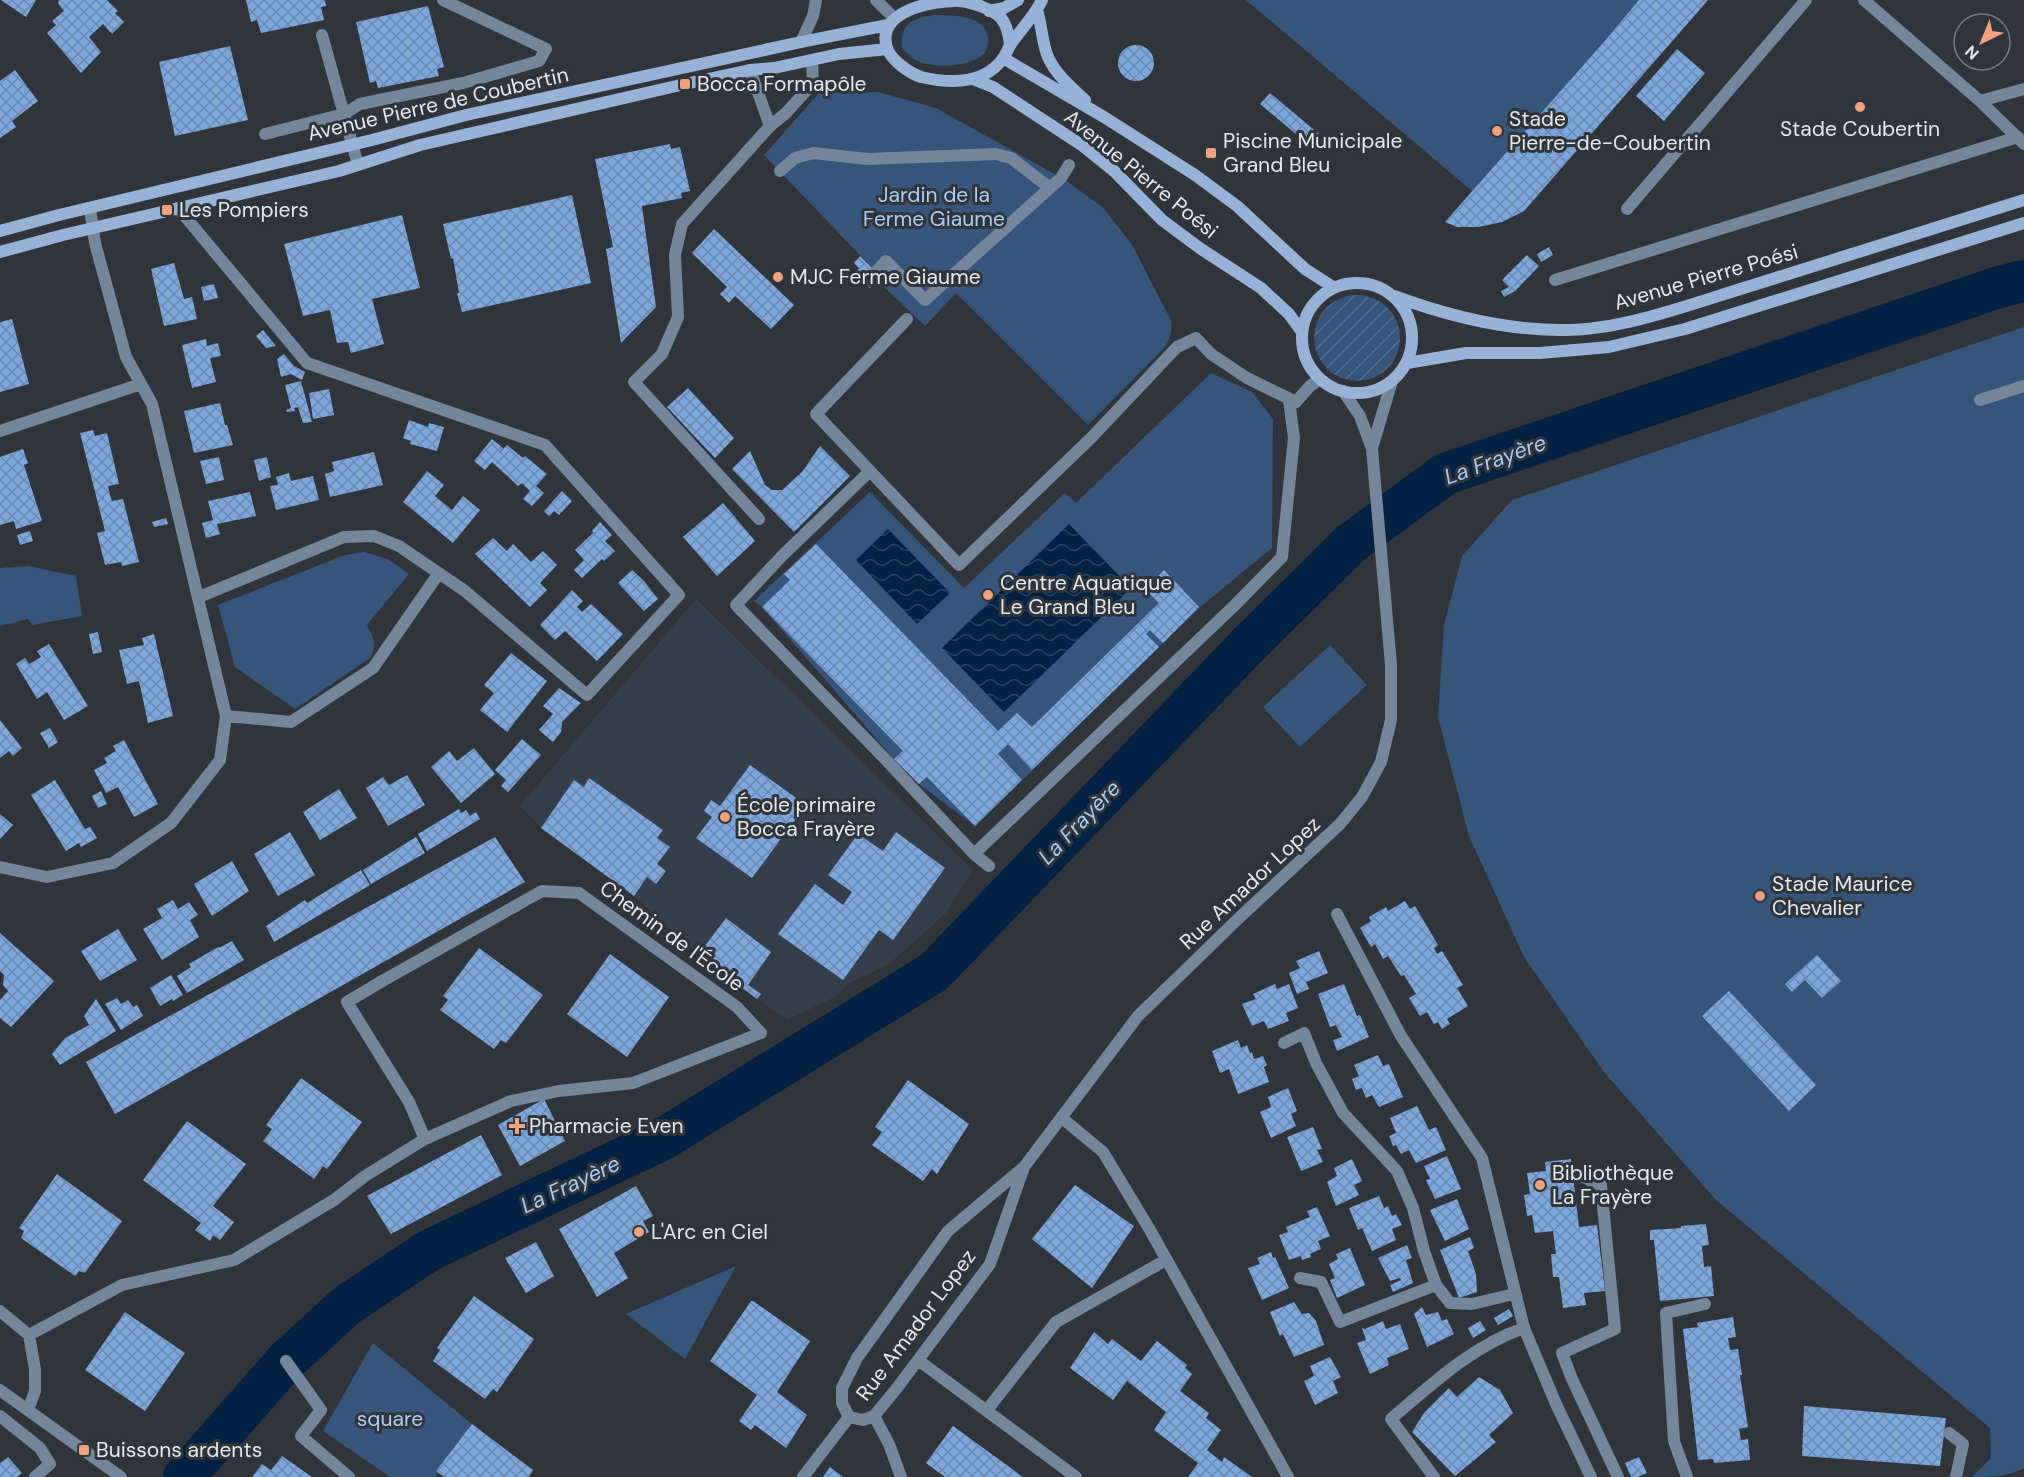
<svg xmlns="http://www.w3.org/2000/svg" width="2024" height="1477" viewBox="0 0 2024 1477" font-family="'DM Sans',sans-serif">
<style>
.built{fill:#353f4b}
.green{fill:#36557b}
.garden{fill:url(#garden-furrows)}
.water{fill:url(#water-waves)}
.lines{fill:none;stroke-linecap:round;stroke-linejoin:round}
.canal{stroke:#032142;stroke-width:26}
.river{stroke:#032142;stroke-width:42}
.building{fill:url(#building-cross-hatch)}
.service{stroke:#73869c;stroke-width:12}
.pedestrian{stroke:#73869c;stroke-width:12}
.minor{stroke:#73869c;stroke-width:12}
.tertiary{stroke:#73869c;stroke-width:12}
.secondary{stroke:#96b3d7;stroke-width:12}
.poi-dot{fill:#f2a17e;stroke:#30353c;stroke-width:2}
.labels{text-anchor:middle;stroke-width:6;stroke-linejoin:round;paint-order:stroke}
.poi-label{font-size:21px;fill:#e4e8ec;stroke:#30353c;text-anchor:start}
.street-label{font-size:21px;fill:#e4e8ec;stroke:#30353c}
.park-label{font-size:21px;fill:#aacdf8;stroke:#30353c}
.water-label{font-size:22px;font-style:italic;fill:#a8cbf6;stroke:#30353c}
</style>
<defs>
<pattern id="garden-furrows" width="10" height="10" patternUnits="userSpaceOnUse" patternTransform="scale(1.5)"><rect width="10" height="10" fill="#36557b"/><path d="M-1 1l2-2M0 10L10 0M9 11l2-2" fill="none" stroke="#536d8e"/></pattern>
<pattern id="water-waves" width="16" height="10" patternUnits="userSpaceOnUse" patternTransform="scale(1.5)"><rect width="16" height="10" fill="#032142"/><path d="M0 5q4-4 8 0t8 0" fill="none" stroke="#28415d"/></pattern>
<pattern id="building-cross-hatch" width="8" height="8" patternUnits="userSpaceOnUse" patternTransform="scale(1.5)"><rect width="8" height="8" fill="#7ca7db"/><path d="M0 0l8 8M0 8l8-8" fill="none" stroke="#6b8aaf"/></pattern>
</defs>
<rect width="100%" height="100%" fill="#30353c"/>
<path class="built" d="M696,599L973,870L946,913L888,965L847,984L837,996L787,1020L698,955L634,896L541,828L520,806Z"/>
<path class="green" d="M1246,0H1708L1524,211C1499,225 1472,233 1445,222L1472,191Z
M935,15C952,15 990,15 988,41C988,48 986,53 980,57C965,67 937,68 920,62C913,60 907,53 902,48C900,22 914,18 935,15Z
M878,92L936,108L1067,181L1103,208L1131,243L1171,320C1172,332 1171,340 1163,349L1088,425L956,293L925,326L877,280L880,276L764,155L819,93Z
M2024,327V1468C2008,1477 1990,1477 1972,1477L1991,1458L1990,1428L1716,1200L1604,1072L1524,957L1469,836L1438,717L1444,625L1462,556L1512,500Z
M1211,373L1252,392L1273,419L1272,548L1199,608L975,826L919,784L894,759L762,607L754,601L870,492L964,588L1065,493L1076,503Z
M364,552L388,559L409,574L367,625C374,639 378,643 370,658L295,709L235,667L218,605L345,555Z
M28,566L76,576L82,616L32,625L28,619L0,626V568Z
M1330,645L1367,685L1300,747L1263,707Z
M736,1266L685,1359L626,1314Z
M373,1343L472,1424L435,1477H390L323,1431Z"/>
<path class="garden" d="M1314 338a43 43 0 1 1 86 0a43 43 0 1 1-86 0Z"/>
<path class="water" d="M1069,524L1131,588L1004,712L942,648Z
M888,529L950,593L917,624L856,560Z"/>
<g class="lines">
<path class="canal" d="M187,1477L188,1474"/>
<path class="river" d="M184,1477L286,1361L347,1305L428,1251L663,1139L934,972L1248,645L1350,544L1445,474L1999,287L2024,281"/>
</g>
<path class="building" d="M1,0H36L26,17Z
M59,0H107L118,11L115,13L124,22L112,34L103,24L89,37L101,52L81,73L47,33L56,25L52,21L64,11L58,3Z
M246,0H325L326,6L321,7L324,20L261,33L257,20L251,22Z
M1639,0H1708L1524,211L1502,222L1478,227H1457L1445,222L1603,43Z
M428,6L444,67L437,69L439,76L378,88L376,81L370,83L356,22Z
M1118 63a18 18 0 1 1 36 0a18 18 0 1 1-36 0Z
M230,46L248,120L175,136L159,62Z
M1677,49L1705,73L1664,121L1636,96Z
M15,70L38,101L12,121L16,127L0,138V81Z
M1270,93L1319,134L1309,145L1260,104Z
M670,144L671,149L680,147L690,191L681,193L682,198L642,206L656,307L621,343L606,249L613,247L595,159Z
M572,195L591,283L462,312L457,293H459L453,258L451,259L443,224Z
M402,215L420,288L372,299L384,344L351,353L348,342L337,343L330,310L303,316L284,244Z
M714,229L794,305L771,329L735,296L729,303L720,294L727,287L692,253Z
M1549,247L1553,255L1541,262L1537,254Z
M1527,255L1539,266L1515,291L1504,297L1501,291L1509,287L1502,280Z
M860,256L880,276L870,288L854,273L859,268L854,263Z
M174,263L184,299L192,297L197,319L164,326L151,269Z
M214,284L218,298L204,301L201,287Z
M12,319L29,384L0,392V322Z
M263,330L276,346L266,348L256,336Z
M206,339L207,346L218,343L221,356L210,358L216,382L192,388L182,345Z
M284,354L294,366L305,372L302,380L291,374L281,377L277,359Z
M301,381L312,422L303,423L298,407L294,408L295,411L287,412L286,410L291,408L285,385Z
M688,388L734,438L715,458L667,407Z
M329,389L334,415L313,419L309,393Z
M220,403L225,425H227L233,445L194,453L184,411Z
M409,420L428,427L429,423L444,427L437,451L410,444L411,441L403,438Z
M93,430L95,436L107,433L119,484L108,486L110,495L112,501L123,499L139,562L122,566L121,562L105,565L97,533L105,531L80,433Z
M492,439L503,448L498,454L507,445L523,458L525,456L547,474L536,486L544,493L532,506L523,499L530,491L522,483L524,482L518,486L492,462L485,470L474,461Z
M820,446L850,476L794,532L732,469L750,451L765,485L772,490H782L802,472Z
M23,449L28,463L24,465L42,521L16,529L14,521L0,525V457Z
M374,452L383,485L330,497L325,474L334,471L332,462Z
M219,457L224,480L206,484L200,461Z
M267,457L271,477L259,481L254,460Z
M427,471L444,485L435,496L452,510L463,496L480,510L453,543L403,502Z
M289,473L291,481L313,476L319,500L276,510L270,486L278,485L276,477Z
M562,491L572,501L559,515L554,511L549,516L544,511Z
M250,492L256,516L217,524L220,534L206,538L202,523L213,520L208,501Z
M723,503L755,541L717,576L683,537Z
M166,518L168,524L154,527L152,522Z
M600,522L612,535L605,541L615,551L604,561L602,559L582,578L574,570L584,560L575,550L593,533L592,531Z
M30,531L33,541L20,545L17,535Z
M493,538L507,551L513,544L531,562L543,551L557,565L540,583L547,590L530,607L475,554Z
M816,544L998,731L1017,713L1032,727L1159,603L1145,589L1164,570L1199,607L1163,643L1150,630L1146,634L1159,647L1032,770L1008,744L998,754L1022,780L975,826L927,777L919,784L894,759L903,751L762,607L790,580L784,574Z
M632,570L644,581L658,599L644,611L618,583Z
M572,590L583,601L577,607L582,612L591,604L623,634L597,661L565,631L555,640L540,625Z
M98,632L102,652L93,654L89,634Z
M154,634L173,716L148,723L139,681L127,684L119,650L144,645L142,638Z
M49,644L88,706L64,720L47,692L37,699L16,664L25,658L29,664L41,657L37,651Z
M511,653L547,681L507,732L480,710L494,693L484,685Z
M559,688L581,703L562,722L561,732L553,742L539,730L553,714L543,706Z
M0,720L22,748L13,756L9,751L0,758Z
M50,728L58,742L49,748L40,733Z
M522,739L541,755L508,792L501,786L506,780L495,770Z
M124,740L158,804L134,817L118,787L106,793L94,770L107,763L104,758L116,751L113,746Z
M474,748L495,774L461,803L431,767L449,751L457,761Z
M750,765L806,805L752,878L696,838L712,817L704,811L711,800L720,806Z
M407,775L425,805L388,826L366,788L383,777L389,785Z
M589,778L663,830L657,838L670,847L657,864L666,871L656,884L647,877L634,896L541,828L574,780L584,787Z
M55,780L85,829L90,827L97,838L81,847L79,843L66,851L31,795Z
M339,789L357,818L320,840L303,812Z
M101,791L107,804L98,808L92,796Z
M459,809L461,813L466,810L470,816L476,812L480,819L427,851L418,834Z
M0,814L13,825L0,839Z
M290,832L315,875L278,896L254,854Z
M896,832L945,868L893,940L879,930L843,980L778,934L815,884L843,905L852,892L828,875L858,834L883,851Z
M416,837L425,853L371,884L363,870Z
M495,837L525,882L115,1114L86,1062Z
M232,861L249,891L212,916L194,884Z
M361,870L370,885L274,942L266,926L305,900L307,903Z
M173,900L178,909L189,902L198,915L190,920L199,937L162,960L143,929L162,918L157,909Z
M1405,901L1410,909L1415,906L1438,945L1434,948L1437,954L1442,951L1463,985L1457,988L1468,1006L1447,1019L1450,1024L1442,1029L1438,1022L1434,1024L1427,1012L1420,1016L1409,998L1416,994L1404,975L1401,976L1388,956L1383,959L1375,944L1371,947L1360,928L1371,921L1369,917L1386,907L1388,911Z
M726,918L771,952L748,985L761,994L757,999L698,955Z
M118,929L137,960L100,981L81,951Z
M0,933L54,981L11,1027L0,1018V1000L8,991L3,985L4,975L0,971Z
M232,941L244,960L187,993L177,976L191,967L189,964L218,947L219,948Z
M479,948L543,995L506,1043L501,1040L494,1049L440,1010L448,1000L443,996Z
M1319,951L1328,973L1306,982L1309,989L1297,994L1289,973L1300,968L1296,961Z
M610,954L669,997L627,1057L567,1014Z
M1817,955L1841,981L1822,998L1805,980L1792,992L1785,984Z
M171,975L183,995L173,1001L172,999L160,1006L150,988Z
M1275,984L1277,989L1289,984L1298,1008L1286,1013L1289,1021L1268,1029L1264,1021L1252,1026L1242,1004L1256,999L1253,994Z
M1344,984L1357,1016L1360,1015L1369,1037L1337,1051L1333,1040L1342,1037L1336,1025L1330,1027L1318,994Z
M1729,991L1816,1085L1789,1111L1702,1016Z
M117,998L121,1004L128,1000L133,1007L137,1005L143,1016L121,1030L105,1004Z
M96,999L116,1031L60,1065L52,1054L65,1038L89,1025L84,1016Z
M1238,1040L1241,1048L1247,1045L1250,1053L1252,1052L1254,1059L1263,1056L1267,1065L1264,1067L1269,1082L1238,1094L1229,1069L1220,1073L1212,1051Z
M1378,1055L1383,1066L1389,1064L1403,1097L1379,1107L1372,1095L1366,1098L1362,1088L1356,1090L1352,1079L1359,1076L1354,1065Z
M301,1078L362,1122L327,1169L323,1166L314,1179L263,1141L272,1129L266,1125Z
M908,1080L969,1124L937,1174L932,1169L923,1181L872,1145L882,1132L875,1127Z
M1288,1088L1297,1111L1291,1114L1296,1126L1271,1138L1260,1112L1271,1107L1268,1097Z
M544,1099L565,1141L520,1166L498,1125Z
M1417,1106L1429,1130L1436,1127L1446,1150L1416,1163L1409,1150L1401,1154L1396,1145L1393,1146L1389,1136L1396,1133L1390,1118Z
M187,1121L246,1164L213,1206L234,1222L220,1240L213,1235L210,1241L195,1230L201,1223L143,1180Z
M1313,1127L1322,1149L1317,1150L1323,1162L1301,1171L1287,1137Z
M481,1135L502,1175L391,1234L367,1196Z
M1447,1156L1461,1189L1435,1199L1426,1180L1430,1179L1424,1166Z
M1352,1159L1362,1181L1354,1185L1359,1195L1336,1206L1327,1182L1337,1176L1334,1168Z
M1571,1159L1579,1227L1597,1225L1605,1291L1584,1293L1586,1305L1563,1308L1559,1277H1553L1551,1254H1556L1553,1231L1535,1233L1532,1215L1527,1216L1524,1195L1530,1194L1527,1173L1546,1171L1545,1162Z
M57,1174L122,1221L85,1273L79,1271L75,1276L21,1238L24,1231L19,1228Z
M1075,1185L1134,1226L1092,1288L1032,1239Z
M636,1186L653,1216L643,1221L649,1232L614,1253L628,1278L597,1297L559,1229Z
M1379,1196L1384,1208L1388,1206L1392,1216L1396,1214L1402,1225L1392,1229L1396,1240L1372,1251L1362,1228L1358,1230L1349,1208Z
M1457,1199L1469,1229L1445,1241L1430,1210Z
M1317,1207L1330,1236L1318,1241L1321,1249L1310,1254L1311,1257L1302,1260L1301,1256L1289,1260L1279,1235L1288,1232L1286,1227L1310,1217L1307,1211Z
M1706,1224L1709,1245L1702,1246L1704,1267L1711,1266L1714,1296L1660,1301L1654,1240H1650V1230L1681,1228V1226Z
M1470,1237L1474,1248L1468,1251L1476,1274L1477,1292L1459,1298L1440,1250Z
M536,1242L554,1276L526,1293L505,1258Z
M1407,1245L1412,1258L1406,1260L1413,1283L1393,1292L1390,1285L1401,1280L1400,1278L1390,1281L1378,1258Z
M1350,1248L1365,1285L1337,1298L1330,1280L1335,1278L1329,1264L1338,1259L1336,1254Z
M1271,1252L1273,1258L1275,1257L1289,1288L1262,1300L1248,1268L1260,1264L1257,1258Z
M474,1296L534,1339L497,1392L493,1389L485,1399L433,1361L440,1350L437,1348Z
M751,1301H753L810,1341L777,1392L807,1415L786,1448L755,1425L751,1430L739,1421L757,1395L710,1361Z
M1294,1302L1302,1314L1309,1313L1316,1321L1324,1345L1294,1357L1283,1334L1280,1336L1270,1312Z
M1422,1307L1426,1315L1438,1312L1442,1321L1447,1319L1454,1334L1427,1347L1414,1314Z
M1509,1309L1513,1316L1498,1325L1494,1318Z
M125,1312L185,1353L145,1411L85,1370Z
M1733,1317L1736,1337L1728,1338L1730,1350L1738,1349L1742,1375H1740L1748,1427L1739,1429L1741,1440L1748,1439L1750,1460L1714,1463L1713,1459L1698,1460L1683,1329L1698,1327L1697,1323Z
M1383,1321L1386,1329L1400,1324L1409,1349L1387,1358L1389,1365L1370,1374L1357,1343L1366,1340L1362,1328L1365,1329Z
M1480,1321L1486,1330L1473,1338L1468,1328Z
M1094,1332L1108,1344L1112,1339L1141,1361L1157,1341L1187,1365L1185,1368L1192,1374L1180,1391L1209,1413L1206,1418L1221,1430L1207,1450L1222,1462L1224,1457L1252,1477H1188L1198,1463L1154,1430L1166,1412L1127,1381L1113,1400L1070,1368Z
M1330,1357L1341,1377L1333,1381L1338,1393L1315,1405L1304,1381L1314,1376L1310,1366Z
M1479,1377L1500,1390L1513,1413L1489,1435L1496,1442L1455,1476L1412,1432L1424,1413L1449,1388L1457,1397Z
M1804,1406L1946,1418L1940,1466L1802,1456Z
M472,1424L533,1470L529,1477H444L436,1471Z
M953,1426L1023,1477H945L926,1463Z
M282,1456L312,1477H252L262,1464L271,1470Z
M8,1457L22,1473L17,1477H0V1463Z
M1639,1457L1647,1473L1637,1477H1631L1625,1463Z
M830,1467L843,1477H823Z"/>
<g class="lines">
<path class="service" d="M1864,0L1980,101L2024,144
M322,35L358,165
M1980,101L2024,89
M265,134L344,114L360,104L463,83L539,61L546,49L443,0
M1627,209L1806,0
M1555,280L2018,137
M907,319L816,414L959,565L1091,438L1177,347L1196,338L1211,354L1247,378L1296,402L1310,386L1320,379
M1980,400L2024,386
M869,472L783,555L736,605L889,763L974,854L989,866
M759,519L634,382L662,354L678,317L675,255L682,224L770,126
M974,854L1235,605L1282,557L1294,438L1289,400
M1583,1177L1601,1185L1615,1329L1562,1353L1572,1379L1618,1477
M1949,1433L1963,1444L1956,1477
M1434,1477L1391,1419C1432,1384 1472,1346 1524,1328
M1687,1477L1674,1441L1666,1313L1705,1304"/>
<path class="pedestrian" d="M780,171L795,158L813,153L868,159L996,154L1011,158L1050,188
M876,272L886,261L925,300L1061,178L1069,165"/>
<path class="minor" d="M876,0L894,18
M801,42L813,16L816,0
M750,70L770,126L786,113L813,83L812,61
M178,208L307,363L545,445L679,595L587,695L465,591L399,546L374,536L344,537L199,597
M0,431L141,384
M1372,448L1392,381
M226,716L291,722L373,668L439,573
M0,867L47,877L113,863L171,823L220,760L226,716L152,404L126,357L95,243L90,208
M1337,914L1401,1036L1482,1158L1524,1328L1556,1404L1591,1477
M1284,1043L1304,1033L1316,1063L1343,1113L1397,1171L1413,1208L1424,1251L1436,1285L1450,1303L1472,1304L1514,1294
M1062,1118L1103,1152L1150,1230L1288,1477
M1024,1167L1138,1016L1241,916L1340,824L1362,797L1381,762L1391,720V665L1372,449L1360,416L1343,391
M1024,1167L990,1264L897,1388L874,1416L863,1420L849,1417L842,1403V1388L857,1358L948,1231Z
M1300,1278L1321,1282L1340,1322L1436,1285
M0,1311L29,1335L35,1369V1391L28,1410
M29,1335L122,1285L234,1260L334,1200L365,1176L425,1139L511,1101L559,1091L633,1083L761,1033L737,1007L579,893L542,891L384,980L347,1002L409,1102L425,1139
M918,1360L1076,1477
M286,1361L321,1410L301,1436L349,1477
M987,1410L1056,1322L1166,1260
M0,1416L40,1448L50,1464L35,1477
M874,1416L889,1444L901,1477
M803,1477L849,1417"/>
<path class="tertiary" d="M0,1390L121,1477"/>
<path class="secondary" d="M1037,10C1042,25 1042,44 1048,57C1056,75 1071,87 1085,100
M989,11L1004,8L1018,0
M1010,44C1009,36 1007,25 1001,18C992,9 972,2 959,1C933,0 875,11 887,48C891,60 909,73 921,77C951,84 985,85 1004,57C1007,52 1009,46 1013,41C1023,27 1035,15 1042,0
M1003,58L1104,117L1195,175L1237,206L1305,269L1333,287
M975,80L993,87L1083,146L1114,171L1162,220L1201,249L1261,288L1289,314L1302,332
M0,231L59,215L372,140L466,115L801,42L888,25
M0,252L63,235L339,171L420,145L685,84L750,70L774,68L839,54L887,49
M1302 338a55 55 0 1 1 110 0a55 55 0 1 1-110 0Z
M1394,296C1448,316 1504,330 1562,330C1620,331 1691,304 1747,287C1839,258 1932,229 2024,200
M1407,363L1466,353H1540L1609,347L1685,329L2024,223"/>
</g>
<g class="poi-dot">
<rect x="679" y="78" width="12" height="12" rx="3"/>
<circle cx="1860" cy="107" r="6"/>
<circle cx="1497" cy="131" r="6"/>
<rect x="1205" y="147" width="12" height="12" rx="3"/>
<rect x="161" y="204" width="12" height="12" rx="3"/>
<circle cx="778" cy="277" r="6"/>
<circle cx="988" cy="595" r="6"/>
<circle cx="725" cy="817" r="6"/>
<circle cx="1760" cy="896" r="6"/>
<path d="M514 1117h6v6h6v6h-6v6h-6v-6h-6v-6h6z"/>
<circle cx="1540" cy="1185" r="6"/>
<circle cx="639" cy="1232" r="6"/>
<rect x="78" y="1444" width="12" height="12" rx="3"/>
</g>
<g class="labels">
<g class="poi-label">
<text x="697" y="91">Bocca Formapôle</text>
<text x="1509" y="126">Stade<tspan x="1509" dy="24">Pierre-de-Coubertin</tspan></text>
<text x="1860" y="136" text-anchor="middle">Stade Coubertin</text>
<text x="1223" y="148">Piscine Municipale<tspan x="1223" dy="24">Grand Bleu</tspan></text>
<text x="179" y="217">Les Pompiers</text>
<text x="790" y="284">MJC Ferme Giaume</text>
<text x="1000" y="590">Centre Aquatique<tspan x="1000" dy="24">Le Grand Bleu</tspan></text>
<text x="737" y="812">École primaire<tspan x="737" dy="24">Bocca Frayère</tspan></text>
<text x="1772" y="891">Stade Maurice<tspan x="1772" dy="24">Chevalier</tspan></text>
<text x="529" y="1133">Pharmacie Even</text>
<text x="1552" y="1180">Bibliothèque<tspan x="1552" dy="24">La Frayère</tspan></text>
<text x="651" y="1239">L'Arc en Ciel</text>
<text x="96" y="1457">Buissons ardents</text>
</g>
<g class="street-label">
<text transform="translate(438 104) rotate(-13)" y="7">Avenue Pierre de Coubertin</text>
<text transform="translate(1141 174) rotate(39)" y="7">Avenue Pierre Poési</text>
<text transform="translate(1706 277) rotate(-16)" y="7">Avenue Pierre Poési</text>
<text transform="translate(1250 883) rotate(-43)" y="7">Rue Amador Lopez</text>
<text transform="translate(672 936) rotate(36)" y="7">Chemin de l'École</text>
<text transform="translate(916 1325) rotate(-53)" y="7">Rue Amador Lopez</text>
</g>
<g class="park-label">
<text x="934" y="202">Jardin de la<tspan x="934" dy="24">Ferme Giaume</tspan></text>
<text x="390" y="1426">square</text>
</g>
<g class="water-label">
<text transform="translate(1495 459) rotate(-20)" y="8">La Frayère</text>
<text transform="translate(1079 822) rotate(-46)" y="8">La Frayère</text>
<text transform="translate(570 1184) rotate(-25)" y="8">La Frayère</text>
</g>
</g>
<g transform="translate(1982 42) rotate(223)"><circle r="28" fill="#30353c" stroke="#787d82" stroke-width="1.5"/>
<path d="M0-4.5L10 22L0 15L-10 22Z" fill="#f2a17e"/>
<text y="-9" font-size="16" font-weight="bold" text-anchor="middle" fill="#e4e8ec">N</text>
</g>
</svg>
